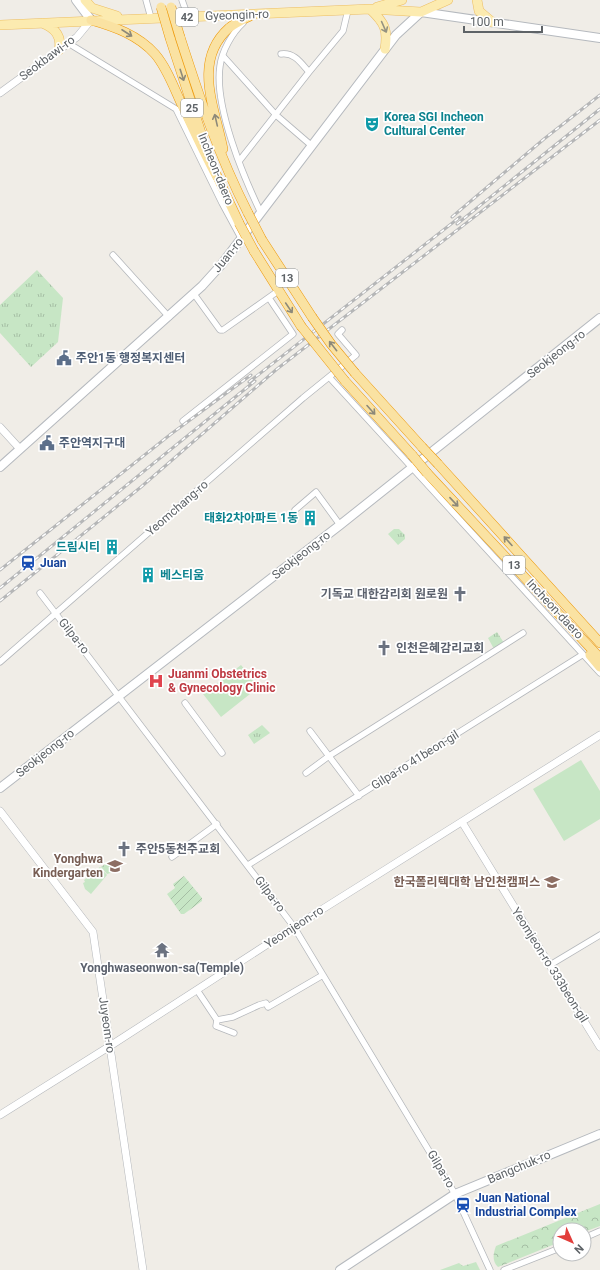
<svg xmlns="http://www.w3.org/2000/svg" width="600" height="1270" viewBox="0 0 600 1270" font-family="Roboto,'Noto Sans KR',sans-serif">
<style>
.grass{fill:#c7e6c5}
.forest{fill:url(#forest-crowns)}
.park{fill:url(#park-tufts)}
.garden{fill:url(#garden-furrows)}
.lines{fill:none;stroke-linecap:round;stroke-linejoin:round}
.minor-casing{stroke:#b4b7bb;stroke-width:7}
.tertiary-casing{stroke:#b4b7bb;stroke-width:8}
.secondary-casing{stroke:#b5b9be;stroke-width:10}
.primary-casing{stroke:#ecbe64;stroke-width:10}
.trunk-casing{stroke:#ed990a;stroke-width:10}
.minor{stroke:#fff;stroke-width:5.5}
.tertiary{stroke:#fff;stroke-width:7}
.secondary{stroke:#fff;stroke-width:8}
.primary{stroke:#fcebb0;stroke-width:9}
.trunk{stroke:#fae2a2;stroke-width:9}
.rail-casing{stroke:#b5b6b7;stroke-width:3}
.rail{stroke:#fff;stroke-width:1.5;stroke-dasharray:4.5;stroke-linecap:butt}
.trunk-bridge-casing{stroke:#ed990a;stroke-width:10;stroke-linecap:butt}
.trunk-bridge{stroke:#fae2a2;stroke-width:9}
.oneway{stroke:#959381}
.oneway2{stroke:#8d8979}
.labels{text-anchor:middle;stroke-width:3.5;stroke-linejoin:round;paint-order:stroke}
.shield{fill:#fff;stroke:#8e9295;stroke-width:1}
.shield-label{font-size:11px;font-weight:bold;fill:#5e6367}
.street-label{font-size:12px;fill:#5e6367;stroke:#fff}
.culture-label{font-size:12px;font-weight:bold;fill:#0d838f;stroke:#fff;text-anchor:start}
.service-label{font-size:12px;font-weight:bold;fill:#4e5e75;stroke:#fff;text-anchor:start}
.transit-label{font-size:12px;font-weight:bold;fill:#164399;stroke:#fff;text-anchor:start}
.worship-label{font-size:12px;font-weight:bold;fill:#5b616d;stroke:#fff;text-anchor:start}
.health-label{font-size:12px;font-weight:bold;fill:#be3a42;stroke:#fff;text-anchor:start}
.education-label{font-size:12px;font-weight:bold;fill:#785e54;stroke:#fff;text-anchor:end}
</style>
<defs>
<pattern id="forest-crowns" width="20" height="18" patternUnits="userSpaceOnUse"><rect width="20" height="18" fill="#c7e6c5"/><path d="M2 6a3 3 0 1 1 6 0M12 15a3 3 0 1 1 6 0" fill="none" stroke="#a5bea4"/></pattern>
<pattern id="park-tufts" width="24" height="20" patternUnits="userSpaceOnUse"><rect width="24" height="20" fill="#c7e6c5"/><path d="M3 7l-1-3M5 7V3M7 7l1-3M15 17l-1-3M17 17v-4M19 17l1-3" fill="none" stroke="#a5bea4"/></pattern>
<pattern id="garden-furrows" width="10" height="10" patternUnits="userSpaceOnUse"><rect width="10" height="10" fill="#c7e6c5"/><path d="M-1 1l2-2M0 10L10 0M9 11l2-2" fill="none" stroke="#a5bea4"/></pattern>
</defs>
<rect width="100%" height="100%" fill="#f0ede7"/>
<path class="grass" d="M241,665L259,687L221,717L203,694Z
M581,760L600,791V819L564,841L533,789Z
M100,867L107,875L91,894L85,889L83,883L85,882L84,880Z"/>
<path class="forest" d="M600,1204V1226L584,1232V1230H560V1242L498,1267C492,1261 493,1254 496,1246Z
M476,1262L480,1270H440L459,1263L463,1266Z"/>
<path class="park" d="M37,270L63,298L58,342L31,367L0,333V305Z
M394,529H399L405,535V539L398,545L388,534Z
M497,632L504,643L494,649L488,638Z
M262,725L270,733L254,744L248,735Z
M107,863L114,872L107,874L101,867Z"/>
<path class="garden" d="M184,876L202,898V901L184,914H181L167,894L175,888L173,884Z"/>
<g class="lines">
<g class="minor-casing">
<path id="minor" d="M146,0L151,18
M182,0L188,17
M243,23C232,33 222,51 220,66C214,106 243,176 261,213
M68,43L176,109L222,203L241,238
M223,56L276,115L312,146
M309,72L343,31L348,10
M240,160L309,72C301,63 294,52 281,54
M113,255L169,317
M194,294L220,330H223L278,291
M329,377L600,673
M183,421L293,334L269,298
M295,510L316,492L340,525
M40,593L294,927L455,1194L490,1270
M0,662L303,398L356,355L338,334L342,330
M185,703L222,753
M310,731L359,796
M306,773L329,756L523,633
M172,857L217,824
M248,865L582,655
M550,965L600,935
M197,990L217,1020L233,1017L259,1005L266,1003L268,1007L323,975
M217,1020L216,1026L234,1033
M584,1238L600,1231
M504,1270L560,1248"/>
</g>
<g class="tertiary-casing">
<path id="tertiary" d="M0,93L77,37L91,20
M0,427L20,449
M0,811L93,932L143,1270
M462,822L600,1047
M0,1115L110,1046L294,927L600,735"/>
</g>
<g class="secondary-casing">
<path id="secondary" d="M76,0L91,20
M0,467L202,286L221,265L396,35L421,12L600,38
M0,788L340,525L600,318
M340,1270L455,1194L600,1134"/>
</g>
<g class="primary-casing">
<path id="primary" d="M85,0L92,8L117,16
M477,0L479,11L492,22
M377,7L402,0
M370,9C385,23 388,30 385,49
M42,23C55,28 62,36 59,50
M0,25L370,9L421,12L448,0"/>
</g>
<g class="trunk-casing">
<path id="trunk" d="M91,20C115,27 138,35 155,54C167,68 174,88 182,105C193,129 204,153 217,177
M180,37C200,99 218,154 248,213
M170,38L203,139
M223,149C215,108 192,61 229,28C235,23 244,19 250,16
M215,172L239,223
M262,240L312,317
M254,251L301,326
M355,373L422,447
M345,381L412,455
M438,464L600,643
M427,473L600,658
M590,655L600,667"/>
</g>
<use href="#minor" class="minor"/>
<use href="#tertiary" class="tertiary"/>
<use href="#secondary" class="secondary"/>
<use href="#primary" class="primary"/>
<use href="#trunk" class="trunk"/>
<g class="rail-casing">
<path id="rail" d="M452,217L544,139L600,95
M457,224L600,109
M249,382L460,217
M0,570L171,434L251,375
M0,588L255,381
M0,601L141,487L277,369L600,120"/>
</g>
<use href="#rail" class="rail"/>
<g class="trunk-bridge-casing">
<path id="trunk-bridge" d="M161,7L170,38
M171,7L180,37
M248,213L262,240
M239,223L254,251
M312,317L331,344L355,373
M301,326L345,381
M422,447L438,464
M412,455L427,473"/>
</g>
<use href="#trunk-bridge" class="trunk-bridge"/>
</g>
<defs><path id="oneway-shaft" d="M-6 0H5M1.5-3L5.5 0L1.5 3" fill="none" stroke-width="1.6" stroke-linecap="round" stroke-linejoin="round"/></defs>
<use class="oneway" href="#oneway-shaft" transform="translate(384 27) rotate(66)"/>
<g class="oneway2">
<use href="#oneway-shaft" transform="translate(127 33) rotate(33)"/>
<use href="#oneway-shaft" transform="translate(182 75) rotate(72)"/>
<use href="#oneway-shaft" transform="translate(216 120) rotate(-103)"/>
<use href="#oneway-shaft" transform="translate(289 308) rotate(56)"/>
<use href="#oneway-shaft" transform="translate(333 346) rotate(-128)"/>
<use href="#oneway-shaft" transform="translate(371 410) rotate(48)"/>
<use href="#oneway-shaft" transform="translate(454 502) rotate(47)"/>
<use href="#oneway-shaft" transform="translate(508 541) rotate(-132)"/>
</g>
<defs>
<g id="theatre-bare" transform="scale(1.2)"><path d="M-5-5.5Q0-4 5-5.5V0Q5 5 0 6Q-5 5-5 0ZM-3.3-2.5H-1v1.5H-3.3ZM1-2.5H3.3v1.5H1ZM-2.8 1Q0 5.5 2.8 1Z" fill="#0f9aa8" stroke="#fff" stroke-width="2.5" paint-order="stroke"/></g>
<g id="civic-bare" transform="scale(1.2)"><path d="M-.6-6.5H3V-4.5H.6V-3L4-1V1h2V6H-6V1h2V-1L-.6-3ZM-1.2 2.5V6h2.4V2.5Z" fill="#5c6f8a" stroke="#fff" stroke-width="2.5" paint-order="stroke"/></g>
<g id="building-bare" transform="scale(1.2)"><path d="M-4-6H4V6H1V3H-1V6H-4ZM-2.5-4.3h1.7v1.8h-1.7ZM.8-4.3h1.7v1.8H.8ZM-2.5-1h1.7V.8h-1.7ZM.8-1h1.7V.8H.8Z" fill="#0f9aa8" stroke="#fff" stroke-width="2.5" paint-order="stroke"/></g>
<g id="station-bare" transform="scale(1.2)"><path d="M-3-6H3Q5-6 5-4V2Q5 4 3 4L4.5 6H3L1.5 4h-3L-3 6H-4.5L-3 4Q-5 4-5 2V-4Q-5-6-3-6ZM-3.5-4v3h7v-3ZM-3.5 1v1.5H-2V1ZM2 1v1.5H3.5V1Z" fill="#1a4fb4" stroke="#fff" stroke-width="2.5" paint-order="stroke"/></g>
<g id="church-bare" transform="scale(1.2)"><path d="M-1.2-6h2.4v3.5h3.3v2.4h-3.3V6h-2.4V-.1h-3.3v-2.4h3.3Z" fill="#6b7280" stroke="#fff" stroke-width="2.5" paint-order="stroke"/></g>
<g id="hospital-bare" transform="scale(1.2)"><path d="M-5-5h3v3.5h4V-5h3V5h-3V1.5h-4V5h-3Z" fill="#e0444e" stroke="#fff" stroke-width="2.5" paint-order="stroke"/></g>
<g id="school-bare" transform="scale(1.2)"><path d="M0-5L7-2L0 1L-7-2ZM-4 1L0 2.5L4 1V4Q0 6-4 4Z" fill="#8d6e63" stroke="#fff" stroke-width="2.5" paint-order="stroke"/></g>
<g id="university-bare" transform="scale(1.2)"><path d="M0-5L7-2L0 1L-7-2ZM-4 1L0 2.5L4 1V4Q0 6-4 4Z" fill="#8d6e63" stroke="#fff" stroke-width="2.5" paint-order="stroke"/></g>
<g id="temple-bare" transform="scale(1.2)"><path d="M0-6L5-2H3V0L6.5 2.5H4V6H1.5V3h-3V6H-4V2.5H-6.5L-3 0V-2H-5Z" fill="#6b7280" stroke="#fff" stroke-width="2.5" paint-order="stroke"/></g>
</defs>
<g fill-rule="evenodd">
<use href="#theatre-bare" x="372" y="124"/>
<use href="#civic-bare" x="64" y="358"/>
<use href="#civic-bare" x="47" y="443"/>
<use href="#building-bare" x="310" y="518"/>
<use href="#building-bare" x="112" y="547"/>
<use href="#station-bare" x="28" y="563"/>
<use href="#building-bare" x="148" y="575"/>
<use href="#church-bare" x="460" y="594"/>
<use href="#church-bare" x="384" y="648"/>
<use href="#hospital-bare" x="156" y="681"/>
<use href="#church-bare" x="124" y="849"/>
<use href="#school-bare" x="115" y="866"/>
<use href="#university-bare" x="552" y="882"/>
<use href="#temple-bare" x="162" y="950"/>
<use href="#station-bare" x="463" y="1205"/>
</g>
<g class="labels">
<g class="shield">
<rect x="176" y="8" width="22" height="18" rx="3"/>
<rect x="181" y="99" width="22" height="18" rx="3"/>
<rect x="276" y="269" width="22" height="18" rx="3"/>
<rect x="503" y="556" width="22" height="18" rx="3"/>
</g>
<g class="shield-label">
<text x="187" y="21">42</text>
<text x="192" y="112">25</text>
<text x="287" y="282">13</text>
<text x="514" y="569">13</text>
</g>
<g class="street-label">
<text transform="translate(237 15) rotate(-2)" y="4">Gyeongin-ro</text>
<text transform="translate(47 58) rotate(-37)" y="4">Seokbawi-ro</text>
<text transform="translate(216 169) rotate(68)" y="4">Incheon-daero</text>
<text transform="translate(228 255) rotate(-51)" y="4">Juan-ro</text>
<text transform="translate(556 354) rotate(-38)" y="4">Seokjeong-ro</text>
<text transform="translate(177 508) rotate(-41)" y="4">Yeomchang-ro</text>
<text transform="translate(301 555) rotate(-38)" y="4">Seokjeong-ro</text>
<text transform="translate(555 609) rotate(47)" y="4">Incheon-daero</text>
<text transform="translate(74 636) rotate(52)" y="4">Gilpa-ro</text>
<text transform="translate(45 753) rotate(-38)" y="4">Seokjeong-ro</text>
<text transform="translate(415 760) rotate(-32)" y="4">Gilpa-ro 41beon-gil</text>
<text transform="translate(270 894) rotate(53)" y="4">Gilpa-ro</text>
<text transform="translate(294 927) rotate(-33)" y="4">Yeomjeon-ro</text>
<text transform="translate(550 965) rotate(58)" y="4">Yeomjeon-ro 333beon-gil</text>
<text transform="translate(107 1025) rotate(82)" y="4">Juyeom-ro</text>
<text transform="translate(519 1167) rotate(-23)" y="4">Bangchuk-ro</text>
<text transform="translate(441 1169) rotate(59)" y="4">Gilpa-ro</text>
</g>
<g class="culture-label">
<text x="384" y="121">Korea SGI Incheon<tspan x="384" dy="14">Cultural Center</tspan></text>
<text x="298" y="522" text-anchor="end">태화2차아파트 1동</text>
<text x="100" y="551" text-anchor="end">드림시티</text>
<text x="160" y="579">베스티움</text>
</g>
<g class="service-label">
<text x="76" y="362">주안1동 행정복지센터</text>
<text x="59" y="447">주안역지구대</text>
</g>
<g class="transit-label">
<text x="40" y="567">Juan</text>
<text x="475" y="1202">Juan National<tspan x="475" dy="14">Industrial Complex</tspan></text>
</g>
<g class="worship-label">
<text x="448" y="598" text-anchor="end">기독교 대한감리회 원로원</text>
<text x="396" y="652">인천은혜감리교회</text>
<text x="136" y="853">주안5동천주교회</text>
<text x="162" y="972" text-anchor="middle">Yonghwaseonwon-sa(Temple)</text>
</g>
<g class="health-label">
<text x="168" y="678">Juanmi Obstetrics<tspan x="168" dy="14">&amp; Gynecology Clinic</tspan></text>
</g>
<g class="education-label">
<text x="103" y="863">Yonghwa<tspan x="103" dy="14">Kindergarten</tspan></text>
<text x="540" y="886">한국폴리텍대학 남인천캠퍼스</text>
</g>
</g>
<g transform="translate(572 1242) rotate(135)"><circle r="19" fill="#ffffff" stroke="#bfc1c2"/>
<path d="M0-3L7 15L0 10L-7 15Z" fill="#e23e3b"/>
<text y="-6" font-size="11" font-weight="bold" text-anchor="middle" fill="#5e6367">N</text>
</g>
<path d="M464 26v6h78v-6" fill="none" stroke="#5e6367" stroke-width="2"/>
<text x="470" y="26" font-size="12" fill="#5e6367" stroke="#ffffff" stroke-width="3" paint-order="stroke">100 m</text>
</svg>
